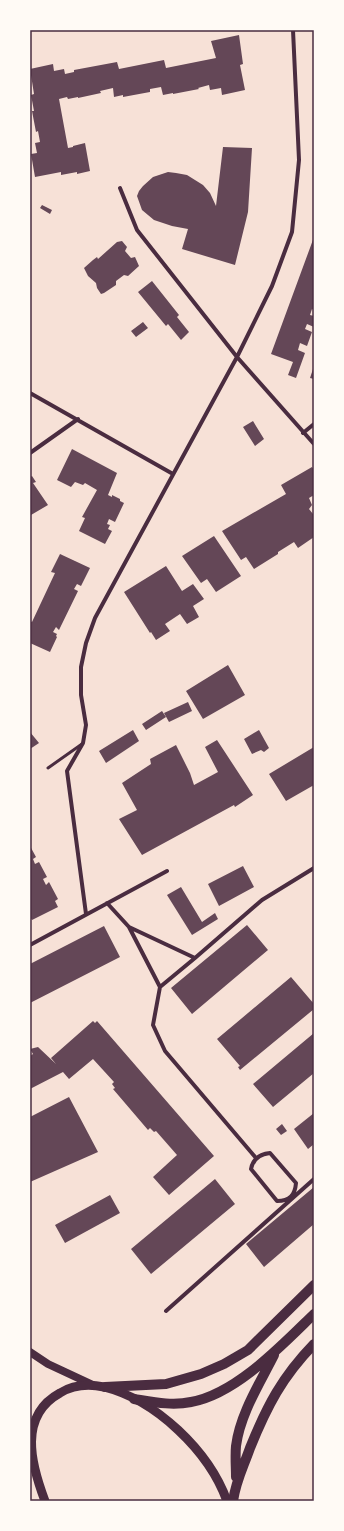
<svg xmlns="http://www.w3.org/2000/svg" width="344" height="1531" viewBox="0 0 344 1531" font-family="'Sofia Sans Condensed',sans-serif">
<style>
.building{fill:#644757}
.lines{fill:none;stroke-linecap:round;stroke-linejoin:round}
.service{stroke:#4a2c40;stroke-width:3}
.minor{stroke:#4a2c40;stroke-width:4}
.secondary{stroke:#4a2c40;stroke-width:8}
.primary{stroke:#4a2c40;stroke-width:9}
.trunk{stroke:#4a2c40;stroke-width:10}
.neatline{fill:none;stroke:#4a2c40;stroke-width:1.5}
</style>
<rect width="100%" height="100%" fill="#f7e1d7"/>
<path class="building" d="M239,35L243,64L240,65L245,90L222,95L221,88L210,90L209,85L198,88L199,89L173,94V93L163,95L161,87L150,89V92L123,97V95L114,97L113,88L100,91L101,93L78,98V97L68,99L67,97L59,99L68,148L73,147V146L85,143L90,171L77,174V172L61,175V172L35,177L31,154L37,153L35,143L40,142L38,131L36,132L32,111H34L31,95L34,94L30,69L53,64L54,71L64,69L65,74L74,72V70L117,62L119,69L164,60L166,68L216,58L211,41Z
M223,147L252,148L248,212L235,265L182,249L188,229L172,226L154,220L142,210L137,196L139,191L143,186L153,177L168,172L176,173L187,175L203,185L210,193L216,206Z
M42,205L52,210L50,214L40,208Z
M314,237V310L312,309L310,315L314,316V327L307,324L305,329L312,332L307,346L300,343L298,350L305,353L296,378L288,375L293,362L271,354Z
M122,241L127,247L125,251L131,258L135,257L139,266L128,276L124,275L116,281V285L104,293L101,294L97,288L96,283L88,276L84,268L93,260L97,257L98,259L117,242Z
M152,281L179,315L177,317L189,332L181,340L168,324L166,326L138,292Z
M143,322L148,328L136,337L131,331Z
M314,366V379L310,378Z
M253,421L264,439L255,446L243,427Z
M72,449L117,473L108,495L112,497V495L120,499V501L124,503L115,522L109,519L107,524L110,525L108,529L112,531L105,544L79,531L85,518L82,517L97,490L85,483L83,485L75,482L71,487L57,480Z
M312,467L314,470V495L309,498L312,505L309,509L313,514L314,513V537L298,548L294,542L278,552V554L254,569L246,557L241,560L222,531L286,494L281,485Z
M32,476L36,482L33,483L48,505L31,515L30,513V477Z
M214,536L241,576L216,592L207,579L201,583L182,556Z
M60,554L90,568L81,586L77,584L74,589L78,591L59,630L56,627L53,632L57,634L56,636L57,637L50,652L30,643V621L32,622L55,573L51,572Z
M166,566L182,591L193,584L204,599L193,606L199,617L187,624L180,614L165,624L170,631L156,640L151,632L150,633L124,592Z
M228,665L245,695L203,719L186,691Z
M188,702L192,711L169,722L164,713Z
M162,711L166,717L146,730L142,724Z
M133,730L139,741L106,763L99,751Z
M259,730L269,748L264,752L261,750L252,754L244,739Z
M30,732L39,743L30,749Z
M217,740L253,795L235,807L234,805L142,855L119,819L137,810L122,783L151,764L150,759L176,745L190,773L194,785L218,772L205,747Z
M314,747V785L286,801L269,774Z
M30,846L36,857L33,859L35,864L39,862L47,877L43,879L46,885L49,882L58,899L55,901L58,907L32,920L30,917Z
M243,866L254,887L219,906L208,884Z
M181,887L202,922L215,913L218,919L192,935L167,895Z
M247,925L268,950L192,1014L171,988Z
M104,926L120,957L30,1003V964Z
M291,977L314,1004V1009L240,1070L238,1067L240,1066L217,1039Z
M93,1021L95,1023L97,1021L214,1156L169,1195L153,1177L177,1155L156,1131L154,1132L150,1128L148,1130L113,1089L115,1088L112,1084L114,1082L93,1059L69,1079L63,1072L30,1089V1056L33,1054L30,1049L38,1047L56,1064L51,1058Z
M314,1033V1073L273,1107L253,1084Z
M69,1097L98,1152L30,1182V1117Z
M314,1113V1144L308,1149L294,1129Z
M282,1124L287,1131L281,1135L276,1129Z
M215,1179L235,1204L151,1274L131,1249Z
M314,1187V1224L264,1267L246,1244Z
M110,1195L120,1213L65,1243L55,1225Z"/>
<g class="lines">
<path class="service" d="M48,768L82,744"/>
<path class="minor" d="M120,188L137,230L237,357L314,444
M30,393L173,474
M303,433L314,424
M30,453L78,419
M107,903L129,927L195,958L262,900L314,868
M86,914L67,771L83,743L86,725L81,695V667L86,643L95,618L237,357L272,286L292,232L299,160L293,30
M129,927L160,987
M30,945L167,871
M195,958L160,987L153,1025L165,1051L256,1158
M270,1153L296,1183C295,1195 290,1201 277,1201L251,1169C253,1158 260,1154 270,1153Z
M166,1311L314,1179"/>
<path class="secondary" d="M30,1352L48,1364L93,1385"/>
<path class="primary" d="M45,1501C31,1464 18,1416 60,1393C73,1385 89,1384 104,1387C156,1400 209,1451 227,1501"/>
<path class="trunk" d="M105,1387L166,1384L201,1374L224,1364L248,1350L314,1285
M134,1399C153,1402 172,1406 191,1402C236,1394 282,1345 314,1314
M236,1477C236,1467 235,1456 236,1446C240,1414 260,1383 274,1355
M233,1501C236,1480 243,1468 250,1448C267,1406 282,1377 314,1344"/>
</g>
<rect width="344" height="1531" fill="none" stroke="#fffaf5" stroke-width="62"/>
<rect x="31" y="31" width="282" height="1469" class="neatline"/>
</svg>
